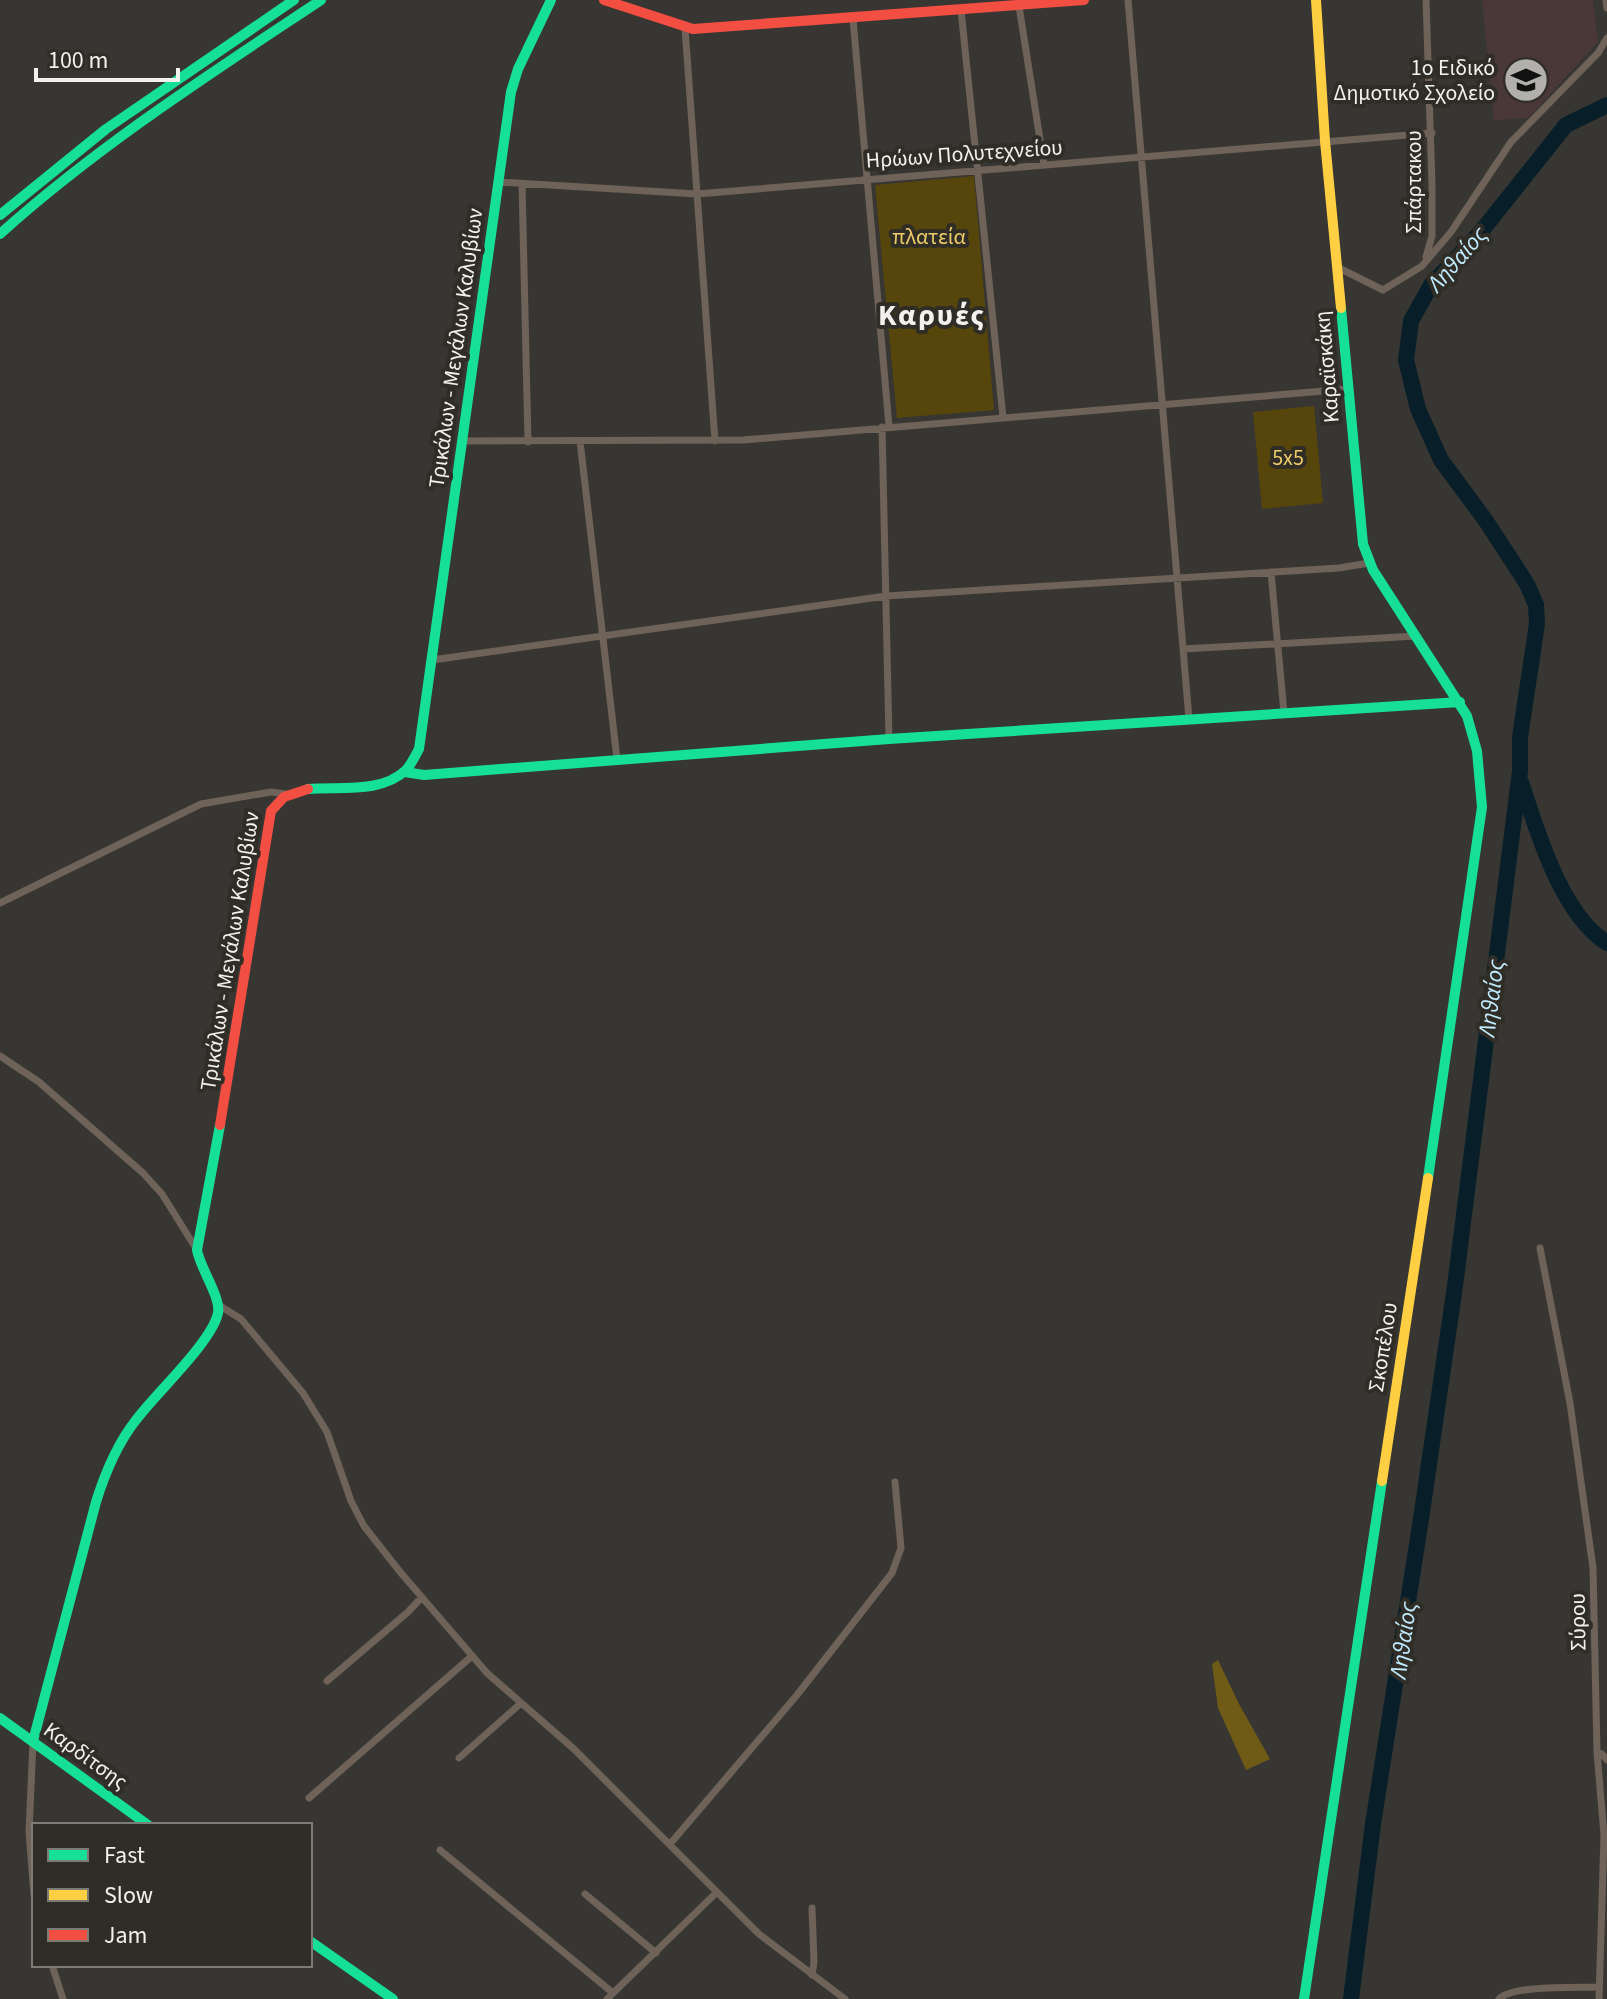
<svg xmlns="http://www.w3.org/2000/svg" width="1607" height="1999" viewBox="0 0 1607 1999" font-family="'Source Sans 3',sans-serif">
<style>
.education{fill:#4a3838}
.green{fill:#56460c}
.forest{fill:#6f5b15}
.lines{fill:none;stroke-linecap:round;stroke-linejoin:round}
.river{stroke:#081f29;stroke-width:16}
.street{stroke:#6e6259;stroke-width:7}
.fast{stroke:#16e098;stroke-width:10}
.slow{stroke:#ffcf43;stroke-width:10}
.jam{stroke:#f24e42;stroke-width:10}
.labels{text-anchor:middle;stroke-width:8;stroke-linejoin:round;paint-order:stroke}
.poi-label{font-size:22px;fill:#f2f1ed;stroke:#2f2d26;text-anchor:end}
.street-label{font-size:22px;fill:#f2f1ed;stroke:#2f2d26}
.park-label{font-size:22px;fill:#eecd68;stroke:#2f2d26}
.water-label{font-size:24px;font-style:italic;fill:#c1ebfe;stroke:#2f2d26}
.district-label{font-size:30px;font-weight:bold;letter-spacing:2px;fill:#f2f1ed;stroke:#2f2d26}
</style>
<rect width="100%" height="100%" fill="#373632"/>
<path class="education" d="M1482,0H1593L1598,42L1528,118L1494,120Z"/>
<path class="green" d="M974,176L994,410L897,418L875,185Z
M1314,406L1323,503L1262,509L1253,412Z"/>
<path class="forest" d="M1218,1660L1239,1704L1270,1759L1246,1770L1218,1708L1212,1664Z"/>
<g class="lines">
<path class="river" d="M1521,782C1537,831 1561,914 1607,943
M1351,1999L1373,1824L1421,1519L1455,1286L1520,771V737L1537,624L1536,605L1527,584L1486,521L1441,460L1418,409L1406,360L1411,321L1431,285L1480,233L1566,125L1607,105"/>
<path class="street" d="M1128,0L1189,719
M1426,0L1432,184V236L1426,257
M1606,0L1607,8
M1019,6L1044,165
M961,10L1003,417
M853,19L889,426
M685,28L715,441
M498,182L697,194L1432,133
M522,184L528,442
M1337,267L1383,290L1422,266L1451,232L1511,142L1598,53L1607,38
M882,427L889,739
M463,441L743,440L1348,389
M580,441L617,759
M1271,572L1284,713
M1183,649L1417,636
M432,660L886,596L1339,568L1369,563
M0,903L201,804L271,792L286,794
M0,1056L39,1082L143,1173L162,1194L197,1250
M1540,1248L1570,1403L1593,1568L1597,1752L1604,1835L1599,1999
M217,1304L241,1319L303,1393L327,1432L351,1501L364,1526L401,1573L487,1673L574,1749L759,1934L845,1999
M327,1681L408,1612L422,1597
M33,1742L29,1832L34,1895
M1597,1752L1602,1754L1607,1760
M459,1758L520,1704
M309,1798L472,1656
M670,1844L797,1695L892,1573L901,1548L895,1482
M440,1850L613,1993
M585,1894L656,1953
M52,1965L63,1999
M812,1975L814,1962L812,1908
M607,1999L717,1892
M1499,1999C1511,1985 1578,1988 1599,1987"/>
<path class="fast" d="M0,215L106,129L294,0
M0,234C99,145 210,74 321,0
M1341,308L1363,544L1373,570L1467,716L1477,751L1482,807L1428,1178
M405,772L424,775L889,739L1460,702
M308,789C339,786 381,794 406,770C411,765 415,756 419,749L511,92L518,69L551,0
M0,1718L148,1825
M33,1741L96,1502C105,1473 117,1444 136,1420C155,1394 212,1342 218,1313C221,1297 200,1268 197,1250L220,1125
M310,1941L393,1999
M1304,1999L1382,1481"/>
<path class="slow" d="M1316,0L1325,141L1341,308
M1382,1481L1428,1178"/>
<path class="jam" d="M604,0L693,29L1084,0
M220,1125L271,811L284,797L308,789"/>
</g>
<defs>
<g id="school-disc" transform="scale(2.3)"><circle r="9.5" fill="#b1b0ac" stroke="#2f2d26"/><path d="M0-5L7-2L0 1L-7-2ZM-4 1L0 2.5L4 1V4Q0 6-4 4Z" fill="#111"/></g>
</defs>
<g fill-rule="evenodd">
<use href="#school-disc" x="1526" y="80"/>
</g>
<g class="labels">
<g class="poi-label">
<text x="1495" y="75">1ο Ειδικό<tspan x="1495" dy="25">Δημοτικό Σχολείο</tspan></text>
</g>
<g class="street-label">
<text transform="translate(964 153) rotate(-4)" y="8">Ηρώων Πολυτεχνείου</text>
<text transform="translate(1413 182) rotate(-90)" y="8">Σπάρτακου</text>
<text transform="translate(455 348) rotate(-82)" y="8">Τρικάλων - Μεγάλων Καλυβίων</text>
<text transform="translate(1326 367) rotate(-95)" y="8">Καραϊσκάκη</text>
<text transform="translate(229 951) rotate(-81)" y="8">Τρικάλων - Μεγάλων Καλυβίων</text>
<text transform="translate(1382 1347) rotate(-81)" y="8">Σκοπέλου</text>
<text transform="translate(1577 1622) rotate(-91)" y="8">Σύρου</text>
<text transform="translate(86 1755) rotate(36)" y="8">Καρδίτσης</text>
</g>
<g class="park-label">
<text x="929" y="244">πλατεία</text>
<text x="1288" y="465">5x5</text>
</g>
<g class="water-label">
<text transform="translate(1457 259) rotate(-49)" y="8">Ληθαίος</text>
<text transform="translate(1491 998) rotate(-83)" y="8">Ληθαίος</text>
<text transform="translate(1403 1640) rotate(-82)" y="8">Ληθαίος</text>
</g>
<g class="district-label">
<text x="932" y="325">Καρυές</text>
</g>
</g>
<rect x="32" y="1823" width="280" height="144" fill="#2f2d26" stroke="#7d7b76" stroke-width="2"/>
<rect x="48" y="1849" width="40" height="12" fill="#16e098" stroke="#7d7b76" stroke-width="2"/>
<text x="104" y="1863" font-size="24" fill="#f2f1ed">Fast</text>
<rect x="48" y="1889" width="40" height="12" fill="#ffcf43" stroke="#7d7b76" stroke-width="2"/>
<text x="104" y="1903" font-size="24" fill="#f2f1ed">Slow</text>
<rect x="48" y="1929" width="40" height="12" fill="#f24e42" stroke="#7d7b76" stroke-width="2"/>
<text x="104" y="1943" font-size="24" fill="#f2f1ed">Jam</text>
<path d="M36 68v12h142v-12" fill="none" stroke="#f2f1ed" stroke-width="4"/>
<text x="48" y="68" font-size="24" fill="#f2f1ed" stroke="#2f2d26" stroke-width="6" paint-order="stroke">100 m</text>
</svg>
